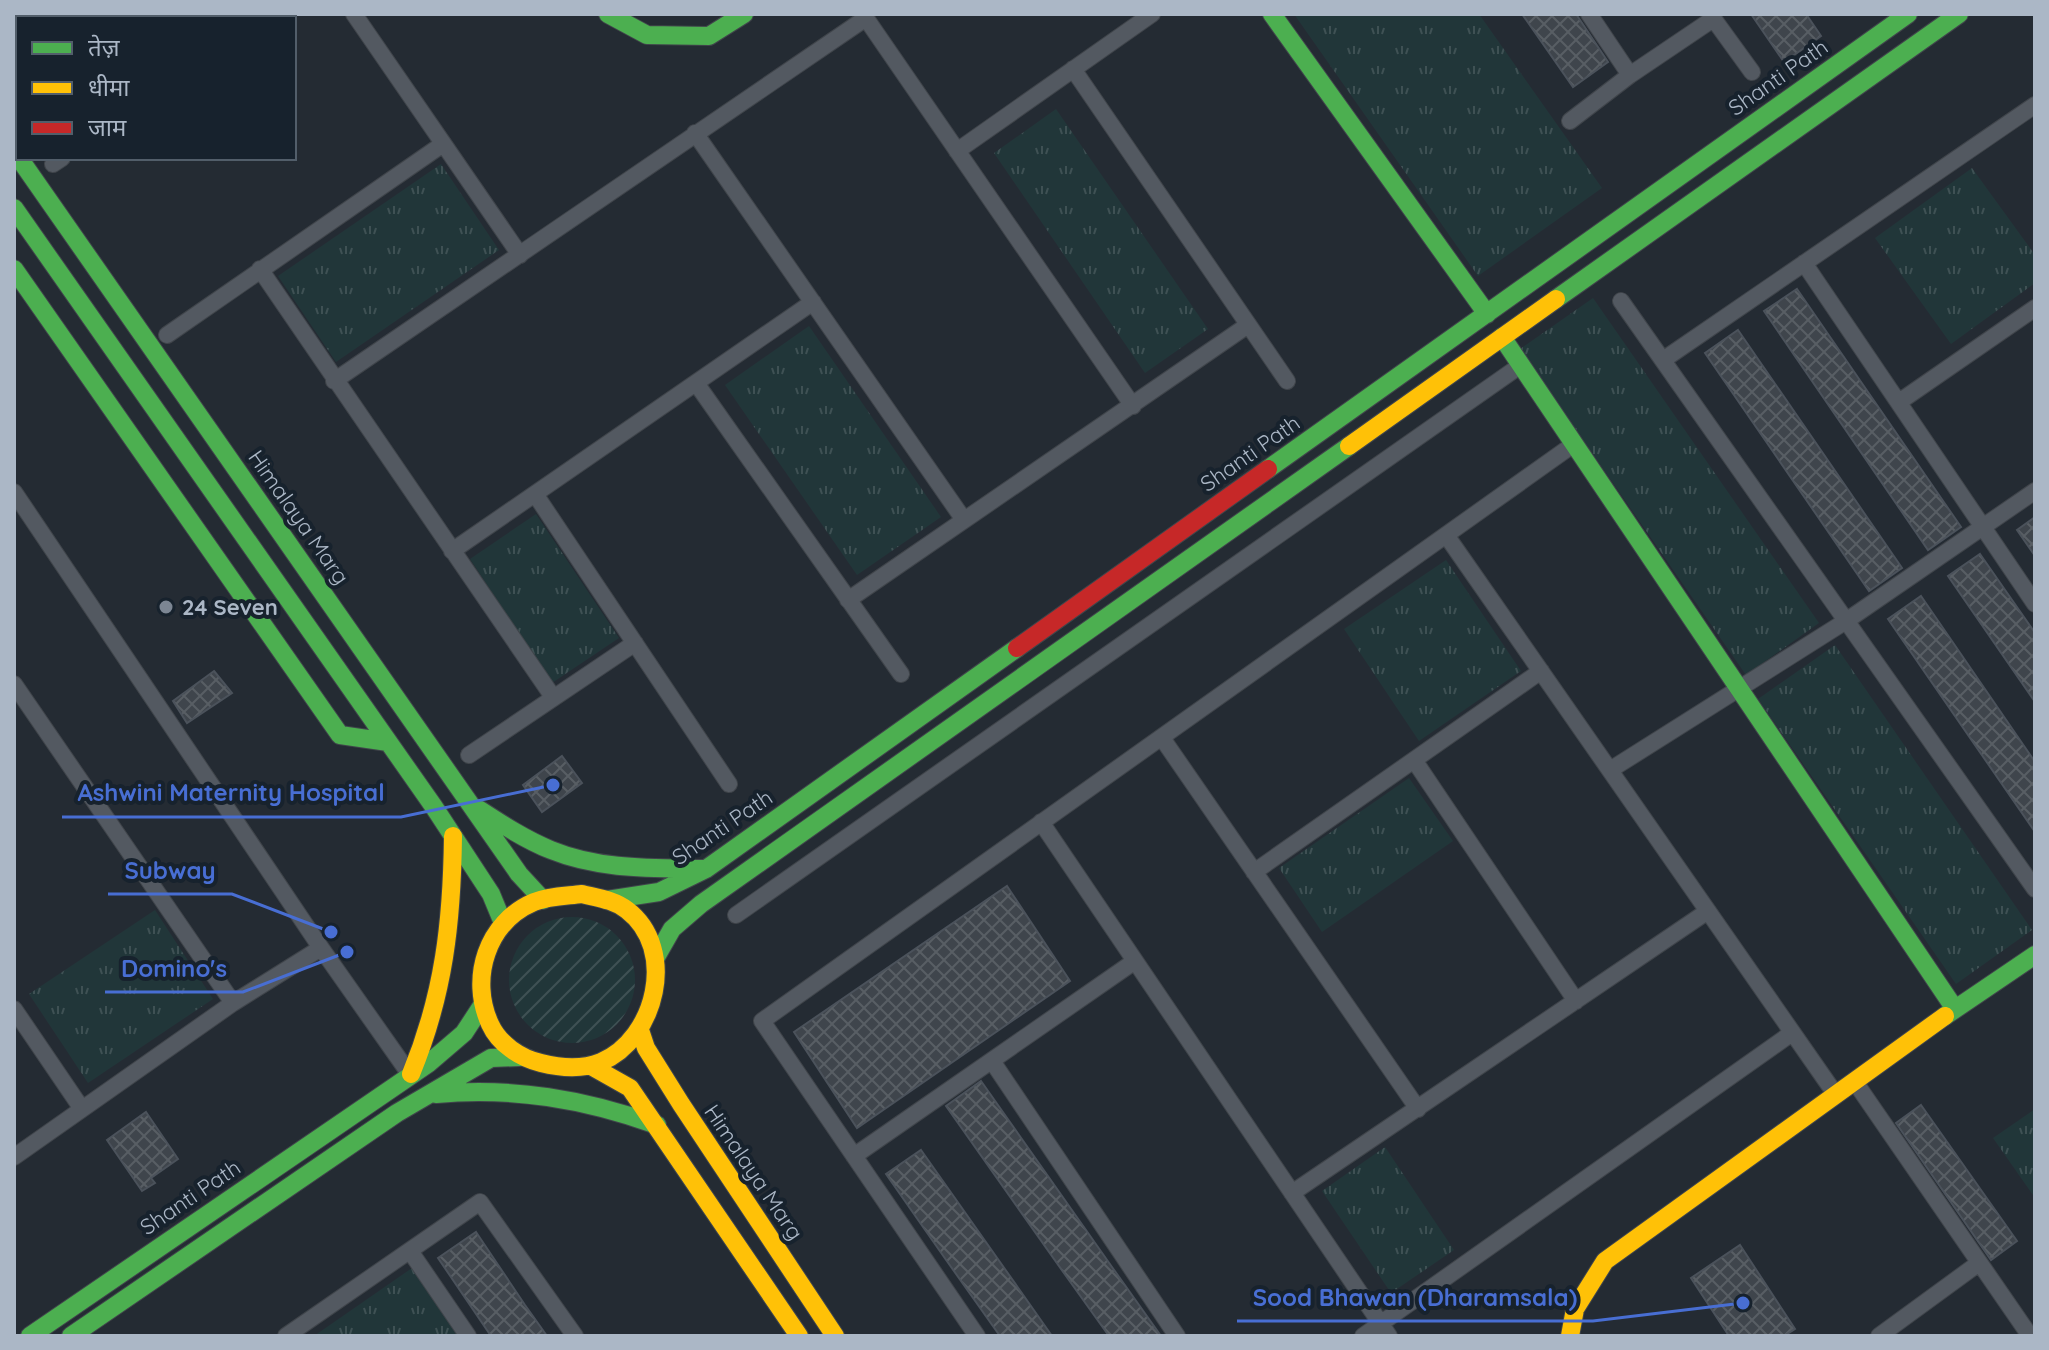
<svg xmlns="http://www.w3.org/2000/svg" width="2049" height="1350" viewBox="0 0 2049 1350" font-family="Quicksand,'Noto Sans Devanagari',sans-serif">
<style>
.park{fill:url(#park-tufts)}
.garden{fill:url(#garden-furrows)}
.building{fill:url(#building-cross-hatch);stroke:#4b525b;stroke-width:2}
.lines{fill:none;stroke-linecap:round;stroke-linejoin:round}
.street-casing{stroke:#40454b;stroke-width:18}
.fast-casing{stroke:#40454b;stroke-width:20}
.slow-casing{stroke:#40454b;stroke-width:20}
.jam-casing{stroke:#40454b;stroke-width:20}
.street{stroke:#535961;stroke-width:16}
.fast{stroke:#4caf50;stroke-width:18}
.slow{stroke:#ffc107;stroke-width:18}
.jam{stroke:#c62828;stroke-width:18}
.poi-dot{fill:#7c8693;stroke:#17222d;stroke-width:3}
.labels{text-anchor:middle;stroke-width:8;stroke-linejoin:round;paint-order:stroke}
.street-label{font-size:22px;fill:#abb7c6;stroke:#17222d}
.poi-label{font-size:22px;font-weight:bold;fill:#abb7c6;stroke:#17222d;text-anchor:start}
.leader{fill:none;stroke:#486ed3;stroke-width:3}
.callout-dot{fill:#486ed3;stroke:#17222d;stroke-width:3}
.callout-label{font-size:24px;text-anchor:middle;font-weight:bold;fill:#486ed3;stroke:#17222d;stroke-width:8;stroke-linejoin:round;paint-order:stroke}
</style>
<defs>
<pattern id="park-tufts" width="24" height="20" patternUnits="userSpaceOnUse" patternTransform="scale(2)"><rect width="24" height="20" fill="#213639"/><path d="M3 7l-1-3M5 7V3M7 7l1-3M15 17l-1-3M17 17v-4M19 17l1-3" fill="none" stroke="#3f5154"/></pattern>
<pattern id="garden-furrows" width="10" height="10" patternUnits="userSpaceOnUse" patternTransform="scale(2)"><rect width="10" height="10" fill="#213639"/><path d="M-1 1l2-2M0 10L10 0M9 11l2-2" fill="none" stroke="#3f5154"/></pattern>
<pattern id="building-cross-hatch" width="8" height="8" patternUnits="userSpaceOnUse" patternTransform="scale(2)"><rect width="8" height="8" fill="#3f454c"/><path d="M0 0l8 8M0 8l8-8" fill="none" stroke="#585e64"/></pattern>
</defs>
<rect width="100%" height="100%" fill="#242b33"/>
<path class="park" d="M1294,14H1479L1602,188L1478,276Z
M1056,109L1208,329L1145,373L994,153Z
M441,164L499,250L336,362L278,276Z
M1972,168L2035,255V283L1951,344L1875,238Z
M1593,298L1819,623L1746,675L1520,349Z
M809,326L941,517L857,575L725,385Z
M536,514L619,638L552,683L470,559Z
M1446,560L1521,671L1419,741L1344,629Z
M1835,645L2032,930L1956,984L1758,699Z
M1409,778L1453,841L1322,932L1279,868Z
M155,910L213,999L88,1083L29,994Z
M2035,1109V1198L1993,1138Z
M1385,1147L1454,1250L1391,1293L1322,1191Z
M412,1268L458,1336H314Z"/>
<path class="garden" d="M509 980a63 63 0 1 1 126 0a63 63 0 1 1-126 0Z"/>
<path class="building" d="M1522,14H1576L1608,62L1573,87Z
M1751,14H1806L1821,36L1784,62Z
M1797,289L1961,527L1928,550L1764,311Z
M1738,330L1902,568L1869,591L1705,353Z
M2035,517V556L2017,530Z
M1980,554L2035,633V702L1948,576Z
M1921,596L2035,762V832L1888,619Z
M214,671L232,693L187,723L173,701Z
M562,756L582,783L542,812L523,785Z
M1007,886L1070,981L857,1128L794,1032Z
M981,1081L1112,1267L1161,1336H1109L1066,1276L946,1106Z
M1921,1105L2017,1241L1991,1260L1896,1123Z
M146,1112L178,1159L151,1178L155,1183L142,1191L107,1140Z
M921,1150L1019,1289L1052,1336H1000L944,1257L886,1174Z
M476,1232L525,1305L547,1336H491L438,1258Z
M1740,1245L1795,1329L1784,1336H1729L1691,1278Z"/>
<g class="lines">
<g class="street-casing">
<path id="street" d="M77,14L80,18
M354,14L520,255
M863,14L1133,406
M1589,14L1630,75
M1710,14L1752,72
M263,18L269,14
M1073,69L1287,381
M1570,121L1630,75L1713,19
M695,133L964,520
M957,151L1152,14
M53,164L62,158
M1804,263L2035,604
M260,269L553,697
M1621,301L2035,889
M167,335L443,144
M1663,360L2035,105
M334,381L866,18
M696,383L901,674
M1899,402L2035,308
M14,492L321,948L411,1076
M535,494L729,784
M1446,535L1836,1095
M452,551L813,302
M848,600L1248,325
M14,684L233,1003
M1162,738L1418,1109
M469,755L635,643
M1414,760L1576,1001
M1610,770L1846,621L2035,491
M1041,822L1389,1336
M1254,872L1541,671
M736,915L1521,365
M14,1009L82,1109
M992,1061L1177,1336
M1855,1082L2030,1336
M854,1156L1135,961
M14,1157L233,1003L321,948
M1292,1193L1708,911
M410,1251L468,1336
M286,1336L480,1202L575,1336
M977,1336L762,1021L1574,444
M1363,1336L1792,1033
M1879,1336L1979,1263"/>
</g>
<g class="fast-casing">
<path id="fast" d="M608,14L647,35L709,36L744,14
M1272,14L1487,314
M19,158L519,874L543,900
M14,208L434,807L491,894L503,923
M14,269L340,735L388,742
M1556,299L1959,14
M1502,337L1955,1009
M1268,469L1908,14
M480,810C503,825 526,840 551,850C600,870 653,868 705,869
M607,900L659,892L706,869L1017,648
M656,957L672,929L701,904L1349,446
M1945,1016L2035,955
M436,1094C513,1087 584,1099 657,1125
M30,1336L429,1063L464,1033L483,1004
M71,1336L397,1113L491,1058L520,1057"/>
</g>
<g class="slow-casing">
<path id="slow" d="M1349,446L1556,299
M582,894C598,898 614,900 627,910C678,949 656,1039 601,1062C581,1070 561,1068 541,1063C520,1058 499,1044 490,1024C469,978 487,922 534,902C549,896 566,896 582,894Z
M640,1030L646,1048L681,1104L835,1336
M591,1066L630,1088L799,1336
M411,1074C444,994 452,922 453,836
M1570,1336L1575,1309L1605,1261L1945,1016"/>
</g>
<g class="jam-casing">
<path id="jam" d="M1017,648L1268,469"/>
</g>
<use href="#street" class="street"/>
<use href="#fast" class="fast"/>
<use href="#slow" class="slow"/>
<use href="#jam" class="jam"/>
</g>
<circle class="poi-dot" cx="166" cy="607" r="8"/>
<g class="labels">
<g class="street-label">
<text transform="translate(1778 77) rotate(-35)" y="8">Shanti Path</text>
<text transform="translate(1250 453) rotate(-35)" y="8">Shanti Path</text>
<text transform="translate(299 517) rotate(55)" y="8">Himalaya Marg</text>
<text transform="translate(722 827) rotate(-34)" y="8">Shanti Path</text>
<text transform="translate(754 1172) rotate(56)" y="8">Himalaya Marg</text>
<text transform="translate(190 1197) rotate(-34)" y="8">Shanti Path</text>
</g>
<g class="poi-label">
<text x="182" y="615">24 Seven</text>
</g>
</g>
<path class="leader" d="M553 785L401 817H62M331 932L232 894H108M347 952L243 992H105M1743 1303L1593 1321H1237"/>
<g class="callout-dot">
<circle cx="553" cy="785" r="8"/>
<circle cx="331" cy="932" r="8"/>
<circle cx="347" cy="952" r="8"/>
<circle cx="1743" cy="1303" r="8"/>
</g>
<g class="callout-label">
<text x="231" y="801">Ashwini Maternity Hospital</text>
<text x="170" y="879">Subway</text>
<text x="174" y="977">Domino's</text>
<text x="1415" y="1306">Sood Bhawan (Dharamsala)</text>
</g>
<rect width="2049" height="1350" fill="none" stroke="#abb7c6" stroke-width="32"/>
<rect x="16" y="16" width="280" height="144" fill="#17222d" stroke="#525e6a" stroke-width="2"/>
<rect x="32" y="42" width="40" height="12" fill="#4caf50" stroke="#525e6a" stroke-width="2"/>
<text x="88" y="56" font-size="24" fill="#abb7c6">तेज़</text>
<rect x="32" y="82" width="40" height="12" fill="#ffc107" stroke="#525e6a" stroke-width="2"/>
<text x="88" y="96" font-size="24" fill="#abb7c6">धीमा</text>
<rect x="32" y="122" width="40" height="12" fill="#c62828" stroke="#525e6a" stroke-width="2"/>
<text x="88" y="136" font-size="24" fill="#abb7c6">जाम</text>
</svg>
